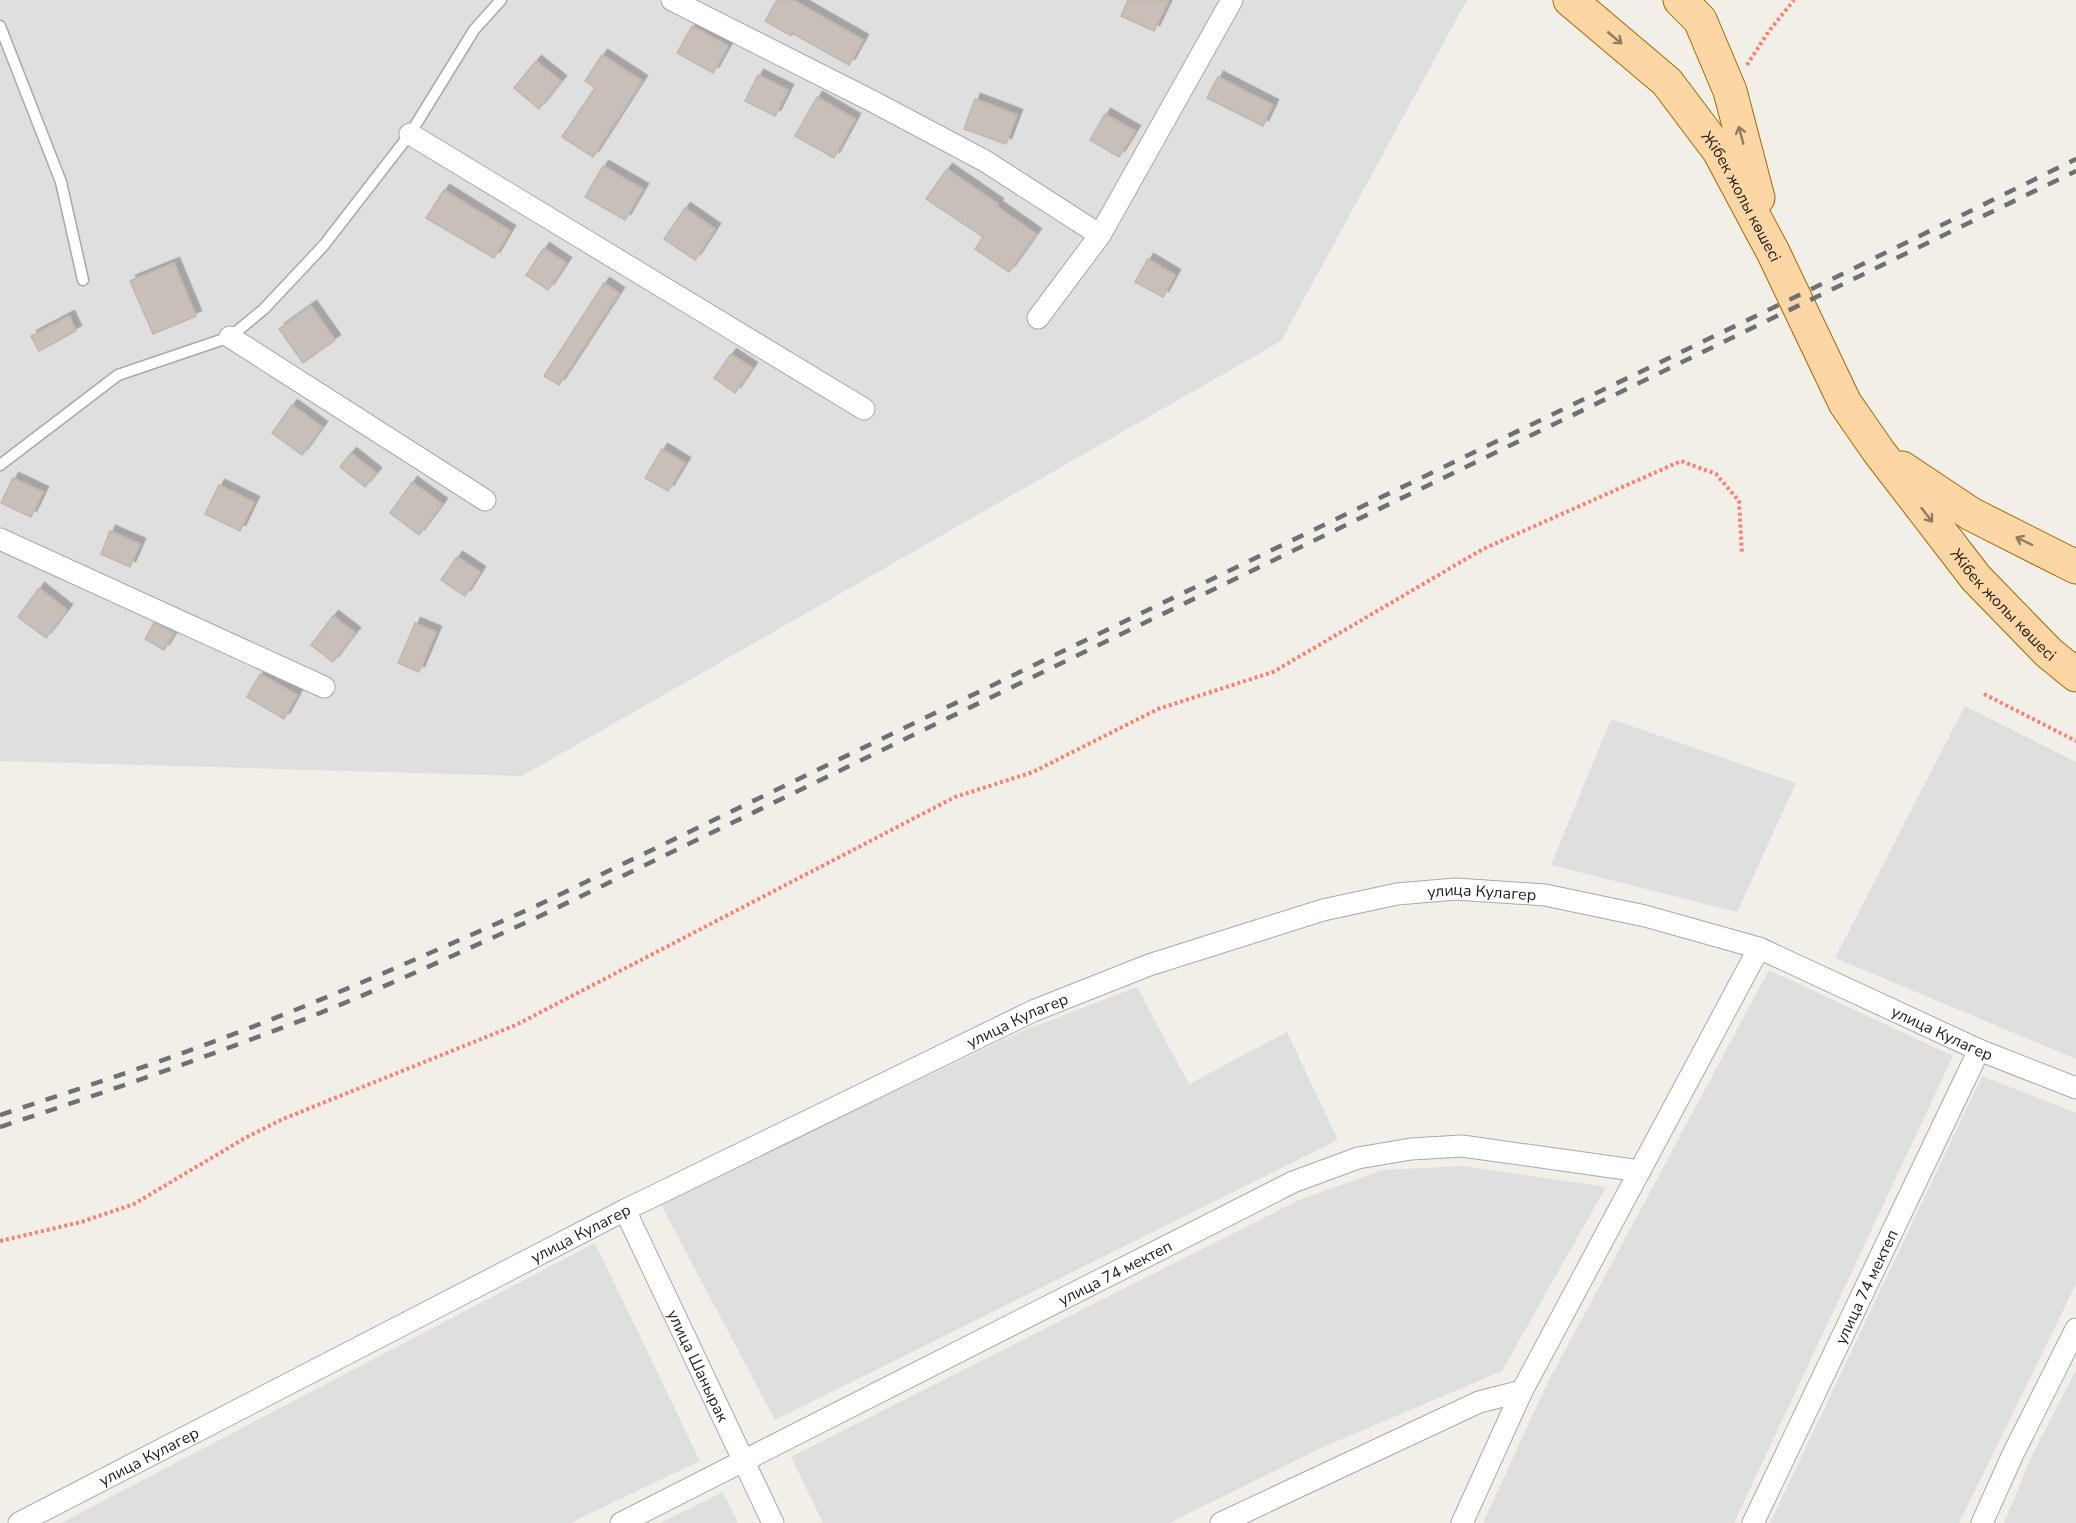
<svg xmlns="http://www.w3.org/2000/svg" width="2076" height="1523" viewBox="0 0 2076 1523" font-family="'Nunito Sans',sans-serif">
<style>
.residential{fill:#e0dfdf}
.building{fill:#c7bfb8;stroke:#c4b6ab;stroke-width:1.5;filter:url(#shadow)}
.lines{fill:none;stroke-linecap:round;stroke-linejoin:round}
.lane-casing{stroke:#a9a9a9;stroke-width:13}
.street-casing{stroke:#a9a9a9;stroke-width:23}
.primary-casing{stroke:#a06b00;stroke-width:35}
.path{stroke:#fa8072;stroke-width:4;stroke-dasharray:3 3;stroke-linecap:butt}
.lane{stroke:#fff;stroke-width:10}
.street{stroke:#fff;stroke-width:21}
.primary{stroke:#fcd6a4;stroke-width:33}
.rail{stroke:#707070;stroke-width:4.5;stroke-dasharray:12 12;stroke-linecap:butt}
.oneway{stroke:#8f7c63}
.labels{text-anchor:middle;stroke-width:4.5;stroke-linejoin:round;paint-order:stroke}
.street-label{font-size:16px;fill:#222;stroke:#fff}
</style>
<defs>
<filter id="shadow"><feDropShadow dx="5.5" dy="-5.5" stdDeviation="0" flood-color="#0004"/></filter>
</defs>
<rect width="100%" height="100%" fill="#f2efe9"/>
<path class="residential" d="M0,0H1467L1281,341L522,776L0,761Z
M1965,706L2076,762V1059L1835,958Z
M1611,719L1796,783L1737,912L1551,865Z
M1769,970L1953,1056L1734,1523H1483L1546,1386Z
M1137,987L1189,1084L1287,1032L1338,1140L775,1420L660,1203L1020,1032Z
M1982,1076L2076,1113V1284L1959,1523H1770Z
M1463,1166L1606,1187L1502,1371L1321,1448L1169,1523H823L791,1457L1297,1201L1382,1170Z
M595,1243L700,1461L570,1523H61Z
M2076,1370V1523H2004L2030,1460Z
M723,1492L738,1523H660Z"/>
<path class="building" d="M777,0H793L863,40L849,65L792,33L791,36L765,21Z
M1128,0H1169L1154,31L1121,16Z
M692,26L728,46L713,73L677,53Z
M602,55L642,81L593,157L562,137L595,88L585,81Z
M536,61L561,81L539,109L514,88Z
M758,75L788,90L775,116L745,101Z
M1218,77L1273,105L1263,126L1207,98Z
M817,97L855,119L834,158L795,136Z
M975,99L1017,115L1006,144L964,129Z
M1105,114L1135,131L1119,157L1090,140Z
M603,166L643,189L625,220L585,197Z
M947,169L998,204L996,206L1036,234L1009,272L975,249L983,237L926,199Z
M444,190L510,231L494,258L426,218Z
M685,208L715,229L695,260L664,239Z
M544,248L566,263L548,290L526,275Z
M1148,259L1175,275L1163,297L1135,282Z
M174,263L196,316L153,334L130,281Z
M604,283L619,293L559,385L544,376Z
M311,306L335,340L303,363L279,329Z
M69,316L76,331L39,351L31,336Z
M731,354L752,368L735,393L714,378Z
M292,405L322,427L302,455L272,433Z
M662,449L685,463L668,491L645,478Z
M351,453L376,473L365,487L340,467Z
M13,478L43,492L31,517L1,503Z
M412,482L442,504L419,535L390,513Z
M219,485L254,502L240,531L205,514Z
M110,531L140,544L130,567L101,554Z
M457,557L480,572L465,596L441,580Z
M39,588L67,610L46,638L18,617Z
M333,616L355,633L333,662L311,645Z
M154,623L174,633L164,650L145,639Z
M415,623L436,632L419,672L398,663Z
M260,674L297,695L284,719L247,697Z"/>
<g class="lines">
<g class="lane-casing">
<path id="lane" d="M0,26L61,182L83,280
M0,465L118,375L230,337L264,309L324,245L410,134L474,30L501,0"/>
</g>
<g class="street-casing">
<g id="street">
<path d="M672,0L874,102L985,161L1100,235"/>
<path d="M410,134L864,409"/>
<path d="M1038,318L1100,235L1232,0"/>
<path d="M230,337L485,500"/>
<path d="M0,539L324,687"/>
<path id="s1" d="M625,1210L773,1523"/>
<path id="s2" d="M19,1523L625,1210L1033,1011L1149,965L1323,910L1397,894L1456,889L1545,895L1645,916L1759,948L1979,1050L2076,1088"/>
<path id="s3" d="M621,1523L1293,1182L1358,1158L1411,1149L1462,1146L1640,1171"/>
<path d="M1221,1523L1479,1402L1522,1391"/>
<path d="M1462,1523L1522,1391L1759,948"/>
<path id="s4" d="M1753,1523L1979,1050"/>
<path d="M1982,1523L2013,1454L2076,1329"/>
</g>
</g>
<g class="primary-casing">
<g id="primary">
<path id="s5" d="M1570,0L1667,82L1719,151L1773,252L1845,403L1879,452L1976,578L2049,653L2076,675"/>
<path d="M1680,0L1700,20L1730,91L1758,198"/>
<path d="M1902,468L1971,514L2076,567"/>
</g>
</g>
<path class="path" d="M1747,65L1769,31L1794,0
M1984,694L2076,741
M0,1241L81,1222L134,1204L245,1138L283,1119L516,1025L955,797L1033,772L1158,709L1273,672L1483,549L1681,461L1716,474L1739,501L1742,554"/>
<use href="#lane" class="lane"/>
<use href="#street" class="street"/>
<use href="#primary" class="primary"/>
<path class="rail" d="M0,1115C91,1085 182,1055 270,1020C359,985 446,946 534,907L1822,284L2076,159
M0,1127C91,1097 181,1066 271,1032C362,998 450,957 538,917L2076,171"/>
</g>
<defs><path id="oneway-shaft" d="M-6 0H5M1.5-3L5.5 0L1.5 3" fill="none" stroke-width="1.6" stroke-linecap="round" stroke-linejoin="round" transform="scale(1.5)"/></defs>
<g class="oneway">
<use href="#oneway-shaft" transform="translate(1615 38) rotate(40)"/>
<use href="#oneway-shaft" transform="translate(1741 135) rotate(-105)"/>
<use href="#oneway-shaft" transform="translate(1927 515) rotate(52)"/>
<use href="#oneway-shaft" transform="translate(2024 541) rotate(-154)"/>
</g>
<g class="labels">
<g class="street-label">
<text dy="6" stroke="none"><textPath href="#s5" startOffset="264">Жібек жолы көшесі</textPath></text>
<text dy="6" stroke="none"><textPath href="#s5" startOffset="752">Жібек жолы көшесі</textPath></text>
<text dy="6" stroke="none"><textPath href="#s2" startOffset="1604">улица Кулагер</textPath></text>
<text dy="6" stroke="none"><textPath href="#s2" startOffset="1118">улица Кулагер</textPath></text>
<text dy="6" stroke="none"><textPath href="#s2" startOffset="2090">улица Кулагер</textPath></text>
<text dy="6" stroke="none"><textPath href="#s2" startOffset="632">улица Кулагер</textPath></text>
<text dy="6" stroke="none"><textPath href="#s3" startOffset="554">улица 74 мектеп</textPath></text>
<text dy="6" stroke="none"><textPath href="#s4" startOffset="262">улица 74 мектеп</textPath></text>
<text dy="6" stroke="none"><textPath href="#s1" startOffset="172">улица Шанырак</textPath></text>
<text dy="6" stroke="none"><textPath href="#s2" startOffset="146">улица Кулагер</textPath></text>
</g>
</g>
</svg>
